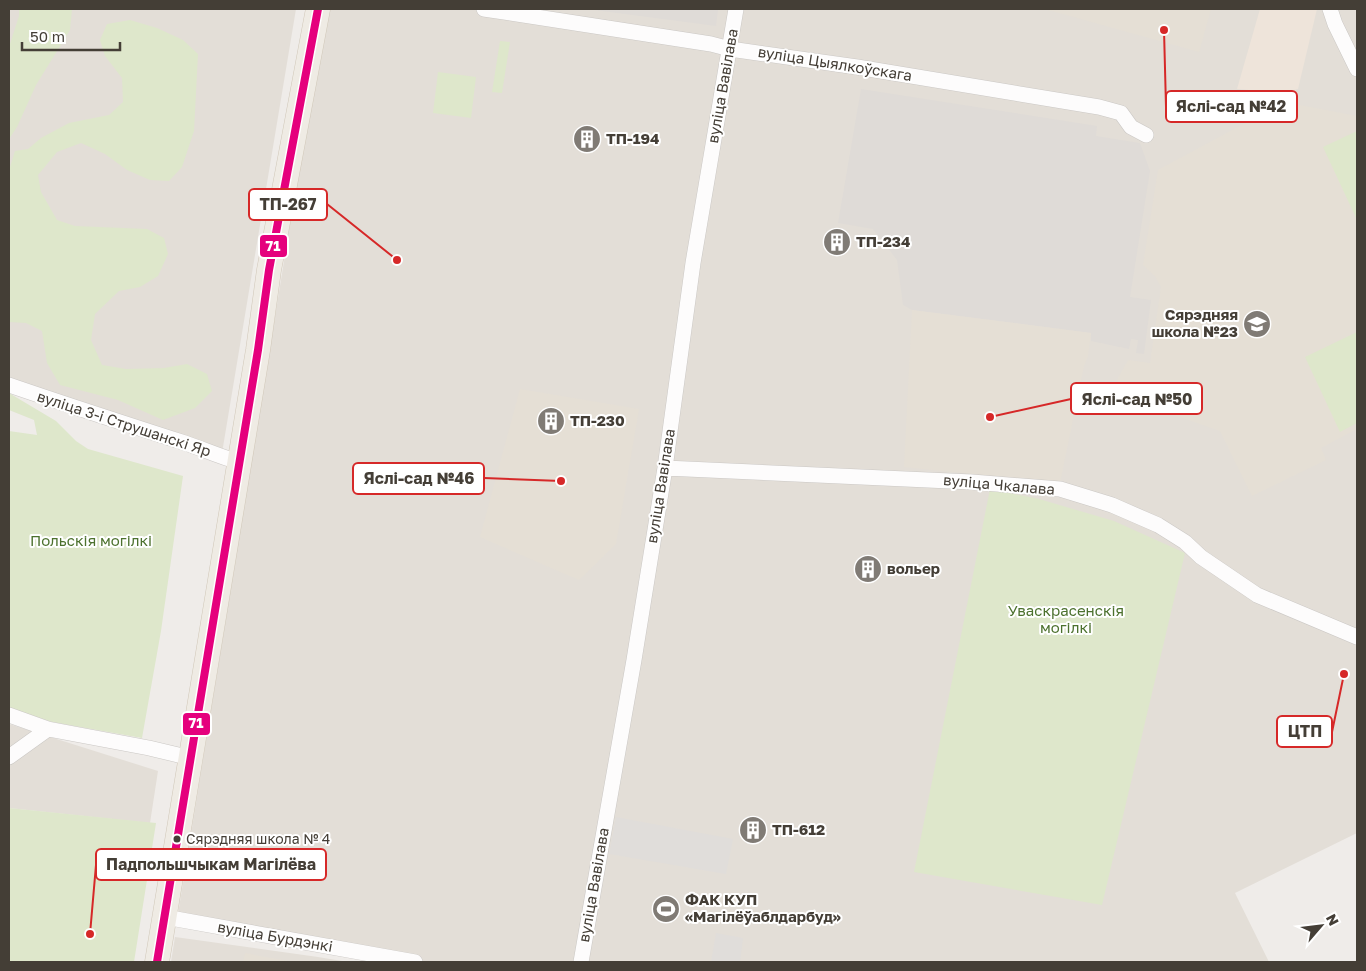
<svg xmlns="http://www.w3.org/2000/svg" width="1366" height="971" viewBox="0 0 1366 971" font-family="'Golos Text',sans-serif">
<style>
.residential{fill:#e3ded7}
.commercial{fill:#eee4da}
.industrial{fill:#dfdbd7}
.education{fill:#e5dfd5}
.green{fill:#dee7cb}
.parking{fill:#e0ddda}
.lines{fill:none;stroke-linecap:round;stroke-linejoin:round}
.minor-casing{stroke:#cbc8c5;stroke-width:16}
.primary-casing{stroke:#d0c7b8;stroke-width:25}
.minor{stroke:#fdfcfc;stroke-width:15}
.primary{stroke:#efebe4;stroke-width:24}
.bus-1-casing{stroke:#fff;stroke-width:11}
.bus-1{stroke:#e5007d;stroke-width:8}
.bus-dot{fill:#443e36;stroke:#fff;stroke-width:2}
.labels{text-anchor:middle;stroke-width:4;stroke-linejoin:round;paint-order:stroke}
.bus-label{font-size:14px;fill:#443e36;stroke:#fff;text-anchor:start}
.street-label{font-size:15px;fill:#443e36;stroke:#fff}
.poi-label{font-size:15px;font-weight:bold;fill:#443e36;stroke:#fff;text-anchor:start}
.park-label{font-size:15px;fill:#4c712e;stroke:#fff}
.leader{fill:none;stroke:#d62828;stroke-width:2}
.callout-dot{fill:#d62828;stroke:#fff;stroke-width:2}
.callout{fill:#fff;stroke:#d62828;stroke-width:2}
.callout-label{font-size:16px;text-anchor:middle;font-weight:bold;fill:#443e36}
.line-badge{stroke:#fff;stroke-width:2}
.badge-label{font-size:14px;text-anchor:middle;font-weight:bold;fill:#fff}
</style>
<rect width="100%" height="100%" fill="#efece9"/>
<path class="residential" d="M9,9H296L222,453L9,381Z
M325,9H1357V833L1235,893L1269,962H390L178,914Z
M9,724L158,771L150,823L9,808Z
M175,937L318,957L348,962H171Z"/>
<path class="commercial" d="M1260,9H1317L1298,89L1282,93L1237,89Z"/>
<path class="industrial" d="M587,9H718L716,26Z
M861,89L1097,126L1096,136L1140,143L1150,171L1130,297L1151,300L1144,354L1136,353L1138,340L1131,339L1129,349L1091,341V333L912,310L903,305L897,260L873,229L838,223Z"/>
<path class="education" d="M1045,9H1211L1199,52Z
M1284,102L1357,116V429L1321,448L1326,460L1252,496L1220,431L1128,399L1117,380L1128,360L1150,363L1161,287L1155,276L1143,265L1158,170Z
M912,310L1091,333L1088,356L1084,366L1060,483L904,467Z
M520,389L639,409L616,544L579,580L480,537Z
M245,953L293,962H243Z"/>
<path class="green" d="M19,9H72L70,30L36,85L17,127L9,139V47L19,16Z
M130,20L157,28L183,40L198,54L194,131L182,167L169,181L150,180L127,170L105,154L81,143L57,152L38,175L41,192L57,220L75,226L147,229L164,238L168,254L158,276L140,287L119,291L95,314L91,340L102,365L126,369L164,368L187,364L207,374L212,391L195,408L163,420L118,400L60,385L47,363L42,331L26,323L9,322V170L15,151L28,149L41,138L69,123L109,115L123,102L122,78L105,56L100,40L107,24Z
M500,41L510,42L502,93L492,92Z
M438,72L476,77L471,118L433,113Z
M1357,131V220L1323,147Z
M1357,332V423L1340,432L1305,357Z
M9,393L56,421L76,441L88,449L183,476L161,631L142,738L52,722L9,708V431L37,435L34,420L9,410Z
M990,489L1039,499L1114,521L1185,553L1102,905L914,872Z
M9,808L156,823L134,962H9Z"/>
<path class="parking" d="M616,817L733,839L726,874L609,854Z
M716,933L743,938L740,962H711Z"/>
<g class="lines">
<g class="minor-casing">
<path id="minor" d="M484,9L711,44L730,49L857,67L1099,107L1121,113L1131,127L1146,135
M1330,9L1335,24L1357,69
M9,385C67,405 126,424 185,443C203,449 220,457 239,462
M665,468L972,482L1060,489L1112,505L1158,525L1185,542L1201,557L1257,595L1357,637
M9,715L48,729L149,748L191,758
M9,757L48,729
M165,917L415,962
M581,962L634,660L665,468L693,263L736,9"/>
</g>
<g class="primary-casing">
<path id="primary" d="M157,962L258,350L269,270L318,9"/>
</g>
<use href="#minor" class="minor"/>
<use href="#primary" class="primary"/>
<g class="bus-1-casing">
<path id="bus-1" d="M157,962L258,350L269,270L318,9"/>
</g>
<use href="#bus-1" class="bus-1"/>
</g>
<defs>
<g id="building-disc" transform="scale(1.4375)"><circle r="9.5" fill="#807b75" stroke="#fff"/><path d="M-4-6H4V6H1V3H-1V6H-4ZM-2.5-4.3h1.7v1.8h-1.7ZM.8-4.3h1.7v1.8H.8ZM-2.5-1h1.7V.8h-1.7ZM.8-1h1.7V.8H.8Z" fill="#fff"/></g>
<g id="school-disc" transform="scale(1.4375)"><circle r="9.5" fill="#807b75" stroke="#fff"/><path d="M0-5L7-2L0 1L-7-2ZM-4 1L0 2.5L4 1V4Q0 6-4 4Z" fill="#fff"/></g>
<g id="stadium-disc" transform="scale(1.4375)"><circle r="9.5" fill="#807b75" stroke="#fff"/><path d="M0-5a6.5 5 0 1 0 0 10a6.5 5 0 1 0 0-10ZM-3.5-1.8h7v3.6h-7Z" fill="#fff"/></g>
</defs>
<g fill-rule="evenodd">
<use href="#building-disc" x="587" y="139"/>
<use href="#building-disc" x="837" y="242"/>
<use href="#school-disc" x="1257" y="324"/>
<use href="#building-disc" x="551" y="421"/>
<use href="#building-disc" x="868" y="569"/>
<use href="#building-disc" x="753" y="830"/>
<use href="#stadium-disc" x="666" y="909"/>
</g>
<circle class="bus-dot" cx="177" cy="839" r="4.5"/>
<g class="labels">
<g class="bus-label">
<text x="186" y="844">Сярэдняя школа № 4</text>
</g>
<g class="street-label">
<text transform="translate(835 64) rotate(9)" y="5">вуліца Цыялкоўскага</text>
<text transform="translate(723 86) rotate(-80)" y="5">вуліца Вавілава</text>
<text transform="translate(124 424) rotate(18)" y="5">вуліца 3-і Струшанскі Яр</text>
<text transform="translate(999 485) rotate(5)" y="5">вуліца Чкалава</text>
<text transform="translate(661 486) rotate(-81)" y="5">вуліца Вавілава</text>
<text transform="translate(594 885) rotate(-80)" y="5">вуліца Вавілава</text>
<text transform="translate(275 937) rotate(10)" y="5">вуліца Бурдэнкі</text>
</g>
<g class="poi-label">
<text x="606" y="144">ТП-194</text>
<text x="856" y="247">ТП-234</text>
<text x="1238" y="320" text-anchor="end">Сярэдняя<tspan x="1238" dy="17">школа №23</tspan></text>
<text x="570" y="426">ТП-230</text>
<text x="887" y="574">вольер</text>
<text x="772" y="835">ТП-612</text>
<text x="685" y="905">ФАК КУП<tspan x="685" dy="17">«Магілёўаблдарбуд»</tspan></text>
</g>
<g class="park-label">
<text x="91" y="546">Польскія могілкі</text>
<text x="1066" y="616">Уваскрасенскія<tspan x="1066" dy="17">могілкі</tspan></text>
</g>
</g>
<path class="leader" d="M1164 30L1166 107M397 260L327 204M990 417L1071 399M561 481L484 478M1344 674L1332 732M90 934L96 865"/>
<g class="callout-dot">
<circle cx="1164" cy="30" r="5"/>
<circle cx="397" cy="260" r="5"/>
<circle cx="990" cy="417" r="5"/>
<circle cx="561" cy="481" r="5"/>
<circle cx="1344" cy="674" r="5"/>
<circle cx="90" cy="934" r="5"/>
</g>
<g class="callout">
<rect x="1166" y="91" width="131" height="31" rx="5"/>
<rect x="249" y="189" width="78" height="31" rx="5"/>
<rect x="1071" y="383" width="131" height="31" rx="5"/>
<rect x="353" y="463" width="131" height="31" rx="5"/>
<rect x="1277" y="716" width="55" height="31" rx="5"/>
<rect x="96" y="849" width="230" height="31" rx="5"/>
</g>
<g class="callout-label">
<text x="1231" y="112">Яслі-сад №42</text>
<text x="288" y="210">ТП-267</text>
<text x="1137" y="405">Яслі-сад №50</text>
<text x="419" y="484">Яслі-сад №46</text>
<text x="1305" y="737">ЦТП</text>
<text x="211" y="870">Падпольшчыкам Магілёва</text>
</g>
<g class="line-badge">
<rect x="259" y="234" width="29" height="24" rx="5" fill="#e5007d"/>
<rect x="182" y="712" width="29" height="24" rx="5" fill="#e5007d"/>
</g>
<g class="badge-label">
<text x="273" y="251">71</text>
<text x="196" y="728">71</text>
</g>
<rect width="1366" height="971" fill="none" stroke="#443e36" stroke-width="20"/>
<g transform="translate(1321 926) rotate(62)" stroke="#ffffff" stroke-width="4" paint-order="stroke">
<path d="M0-4L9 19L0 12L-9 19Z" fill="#443e36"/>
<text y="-8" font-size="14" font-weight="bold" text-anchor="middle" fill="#443e36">N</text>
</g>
<path d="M22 42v8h98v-8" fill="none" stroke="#443e36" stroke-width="2.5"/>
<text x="30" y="42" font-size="15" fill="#443e36" stroke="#ffffff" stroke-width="4" paint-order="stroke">50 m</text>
</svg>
